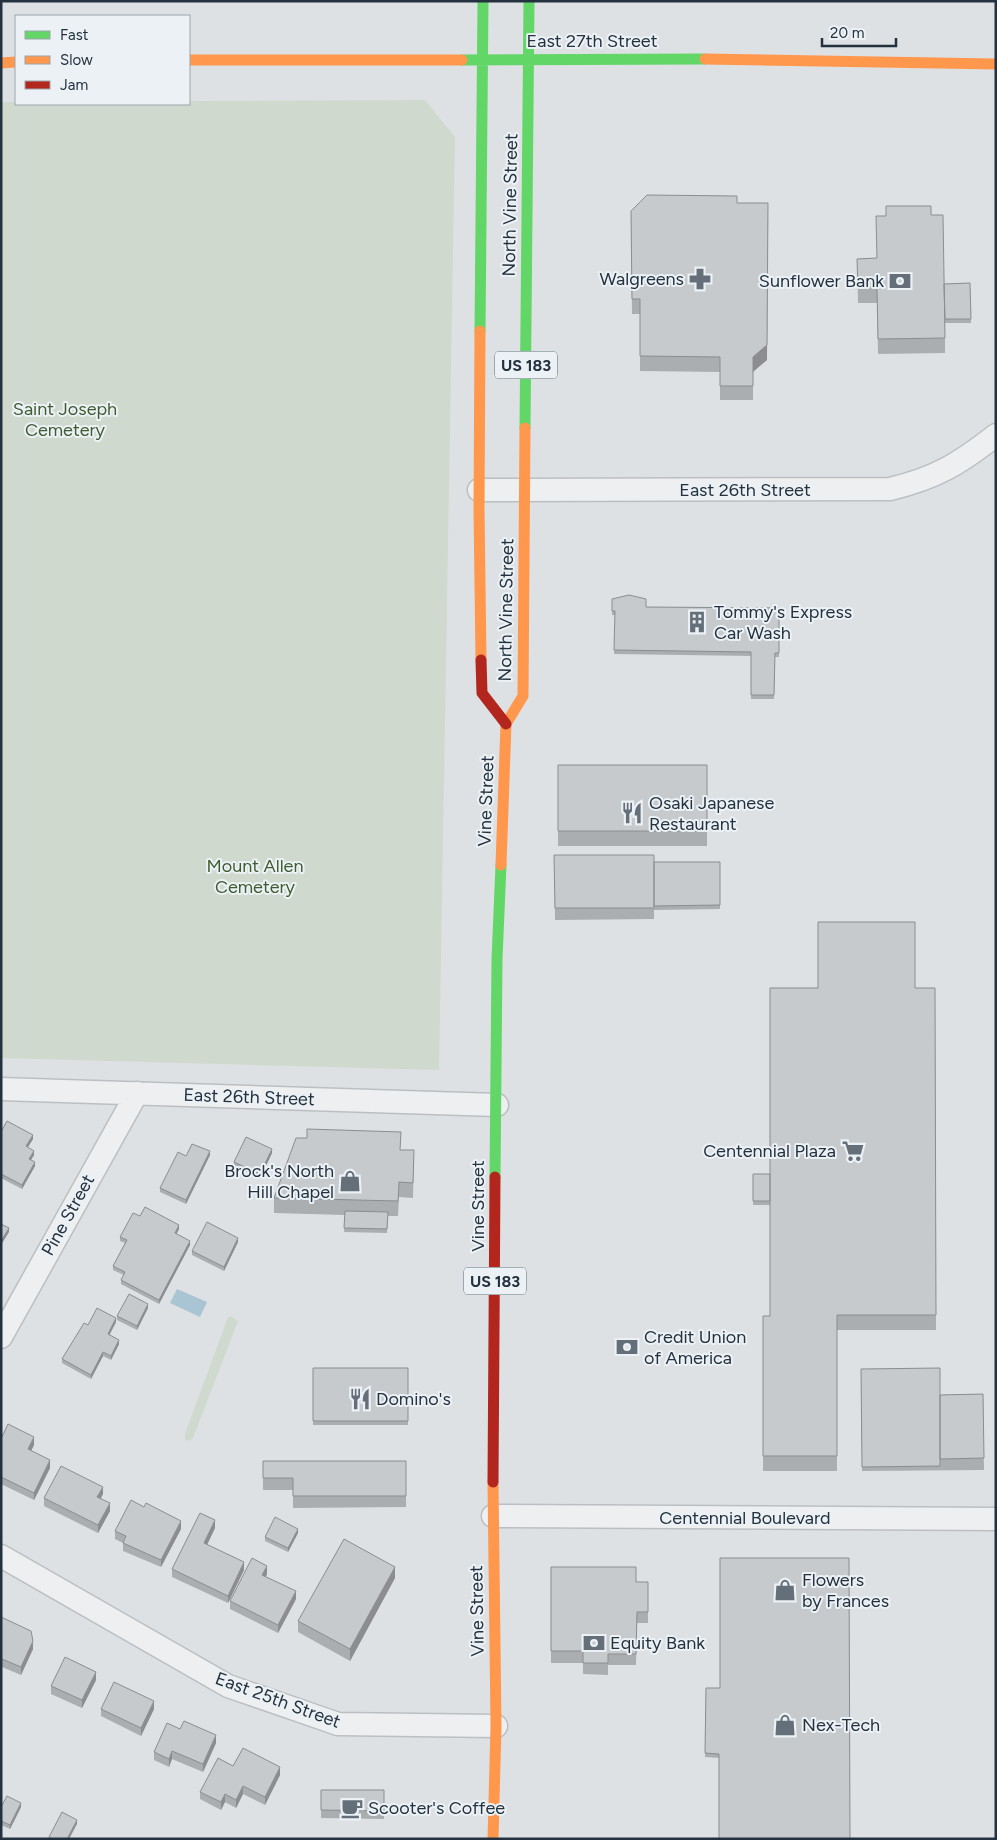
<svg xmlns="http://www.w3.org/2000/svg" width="997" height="1840" viewBox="0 0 997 1840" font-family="Figtree,sans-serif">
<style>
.green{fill:#d0d9ce}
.water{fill:#a9c4d3}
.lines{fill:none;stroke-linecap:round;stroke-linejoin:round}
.street-casing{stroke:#bcbfc2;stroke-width:25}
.street{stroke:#edeff1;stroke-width:22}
.fast{stroke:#63d668;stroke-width:11}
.slow{stroke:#ff974d;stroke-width:11}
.jam{stroke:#b3261e;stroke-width:11}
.wall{fill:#aaaeb0}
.shaded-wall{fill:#8b8d90}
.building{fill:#c6cacd;stroke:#8b8d90}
.labels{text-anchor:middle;stroke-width:4;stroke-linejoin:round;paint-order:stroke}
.shield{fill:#ebf1f5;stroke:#606b76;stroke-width:1}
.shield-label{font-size:16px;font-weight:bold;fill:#24323f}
.street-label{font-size:18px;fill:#24323f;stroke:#ebf1f5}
.poi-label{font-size:18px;fill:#24323f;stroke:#ebf1f5;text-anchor:start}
.park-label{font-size:18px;fill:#3f5c30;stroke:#ebf1f5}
</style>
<rect width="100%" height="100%" fill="#dee1e4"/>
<path class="green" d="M425,100L455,137L439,1070L1,1058V102H16V104H189V101Z
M231,1316L238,1321L193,1438L189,1441L185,1440V1434L228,1317Z"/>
<path class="water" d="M177,1289L207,1302L200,1317L170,1303Z"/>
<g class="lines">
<g class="street-casing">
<path id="street" d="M479,490L890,489C936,478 959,464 996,435
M1,1089L497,1105
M1,1337L137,1093
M493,1516L996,1519
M1,1556L228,1686L338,1724L496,1726"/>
</g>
<use href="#street" class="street"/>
<path class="fast" d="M462,60L705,59
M480,331L483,1
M525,428L529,1
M495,1177L497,959L501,865"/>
<path class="slow" d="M705,59L996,64
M189,60H462
M1,63L16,62
M480,331L479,509L481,660
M506,724L523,696L525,428
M501,865L506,724
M493,1839L496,1726L493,1482"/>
<path class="jam" d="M481,660L482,693L506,724
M493,1482L495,1177"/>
</g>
<path class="wall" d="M737,203L767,360L753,371V400H720V372L640,371V314H632L631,211Z
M931,215L944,284L970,283L971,323H945V353L878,354L877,303H858L857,259L877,258Z
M612,599L646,607L779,608V657H775L774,699H751V656L614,654L615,615H612Z
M558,765H707V846H558Z
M554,855L654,862H720V909L654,910V919L555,920Z
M915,988H935L936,1330H837V1471H763V1316H770V1205H753V1174H770Z
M1,1132L33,1139L28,1147L34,1155L31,1160L35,1166L22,1189L1,1178Z
M401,1150H414L413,1198L399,1197L398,1216H388L387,1233L344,1232L345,1215L274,1213V1198Z
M272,1153L260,1178L234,1166V1162Z
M210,1155L186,1204L160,1192V1188L186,1156Z
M140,1216L179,1229L176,1234L190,1245L159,1304L121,1284V1280L124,1275L113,1270V1266L125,1243L120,1241V1237Z
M238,1242L224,1271L192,1255V1251Z
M148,1308L137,1330L117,1320V1316Z
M116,1322L109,1334L119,1344L111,1360L103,1356L91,1379L62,1363V1359L88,1325Z
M313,1368H408V1425H313Z
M861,1369L940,1395L983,1394L984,1470L862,1471Z
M1,1436L34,1445L31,1451L50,1468L34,1500L1,1484Z
M263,1461H406V1507L293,1508V1490H263Z
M103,1494L101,1498L110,1511L98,1533L44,1506V1498Z
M215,1528L207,1545L244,1570L228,1603L172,1577V1569Z
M181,1529L161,1567L123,1551V1543L115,1539V1531Z
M298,1533L288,1552L265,1541V1537Z
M551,1567L636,1582H648V1623H637L636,1665H608V1675L583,1674V1663H551Z
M267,1574L266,1577L296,1599L278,1633L230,1609V1601Z
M395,1578L350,1661L298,1632V1621Z
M1,1617L33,1649L21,1675L2,1667Z
M96,1680L82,1708L51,1694V1686Z
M706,1688L850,1839L719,1758L705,1757Z
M101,1709H154L141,1736L101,1716Z
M180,1729L216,1743L203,1772L172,1759L169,1767L154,1760V1752Z
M233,1766L280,1775L265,1805L243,1794L236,1808L225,1802L221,1810L200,1799V1792Z
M321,1790H384V1819L321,1818Z
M1,1807H21L10,1829L1,1825Z"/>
<path class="shaded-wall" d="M768,203L767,360L753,372V357Z
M33,1135V1139L26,1150V1146Z
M272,1149V1153L260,1178V1174Z
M34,1151V1155L29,1163V1159Z
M210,1151V1155L186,1204V1200Z
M35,1162V1166L22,1189V1185Z
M179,1225V1229L175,1237V1233Z
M9,1228V1232L1,1245V1241Z
M238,1238V1242L224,1271V1267Z
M190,1241V1245L159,1304V1300Z
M148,1304V1308L137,1330V1326Z
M116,1318V1322L108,1338V1334Z
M119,1340V1344L111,1360V1356Z
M103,1352V1356L91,1379V1375Z
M34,1437V1445L28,1457V1449Z
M50,1460V1468L34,1500V1493Z
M103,1487V1494L97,1505V1497Z
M110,1503V1511L98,1533V1525Z
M215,1520V1528L204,1551V1543Z
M181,1521V1529L161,1567V1560Z
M298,1529V1533L288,1552V1548Z
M244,1562V1570L228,1603V1596Z
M267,1566V1574L262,1583V1575Z
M395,1567V1578L350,1661V1649Z
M296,1591V1599L278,1633V1625Z
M33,1641V1649L21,1675V1667Z
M96,1672V1680L82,1708V1700Z
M154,1701V1709L141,1736V1728Z
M216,1735V1743L203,1772V1764Z
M172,1751V1759L169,1767V1759Z
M280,1767V1775L265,1805V1797Z
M243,1786V1794L236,1808V1800Z
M225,1794V1802L221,1810V1802Z
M21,1803V1807L10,1829V1825Z
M77,1820V1824L69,1839H67Z"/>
<path class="building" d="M647,195L737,196V203H768L767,345L753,357V386H720V357L640,356V299H632L631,211Z
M886,206H931V215H943L945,338L878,339L877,288H858L857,259L877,258L876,216H886Z
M970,283L971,319H945L944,284Z
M629,595L646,599V607L779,608V653H775L774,695H751V652L614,650L615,611H612V599Z
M558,765H707V831H558Z
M554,855H654V908H555Z
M654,862H720V905L654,906Z
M818,922H915V988H935L936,1315H837V1456H763V1316H770V988H818Z
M7,1121L33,1135L26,1146L34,1151L29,1159L35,1162L22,1185L1,1174V1132Z
M307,1129L401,1132L400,1150H414L413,1183L399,1182L398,1201L274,1198L296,1138H307Z
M246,1137L272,1149L260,1174L234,1162Z
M192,1144L210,1151L186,1200L160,1188L178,1152L186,1156Z
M753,1174H770V1201H753Z
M145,1207L179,1225L175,1233L190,1241L159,1300L121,1280L125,1272L113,1266L127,1240L120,1237L133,1213L140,1216Z
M345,1211L388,1212L387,1229L344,1228Z
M207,1222L238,1238L224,1267L192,1251Z
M1,1224L9,1228L1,1241Z
M129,1294L148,1304L137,1326L117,1316Z
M97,1308L116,1318L108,1334L119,1340L111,1356L103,1352L91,1375L62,1359L84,1323L88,1325Z
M313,1368H408V1421H313Z
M940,1368V1466L862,1467L861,1369Z
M983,1394L984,1458L940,1459V1395Z
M8,1424L34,1437L28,1449L50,1460L34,1493L1,1477V1436L2,1437Z
M263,1461H406V1496H293V1478H263Z
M61,1466L103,1487L97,1497L110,1503L98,1525L44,1498Z
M131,1500L144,1507L146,1503L181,1521L161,1560L123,1543L126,1536L115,1531Z
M200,1513L215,1520L204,1543L244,1562L228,1596L172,1569Z
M275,1517L298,1529L288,1548L265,1537Z
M344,1539L395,1567L350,1649L298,1621Z
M252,1558L267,1566L262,1575L296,1591L278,1625L230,1601Z
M720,1558H849L850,1839H719V1754L705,1753L706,1688H720Z
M551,1567H636V1582H648V1612H637L636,1654H608V1663H583V1651H551Z
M1,1617L31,1631L33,1641L21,1667L2,1659L1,1661Z
M65,1657L96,1672L82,1700L51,1686Z
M114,1682L154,1701L141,1728L101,1709Z
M184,1721L216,1735L203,1764L172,1751L169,1759L154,1752L167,1723L180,1729Z
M243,1748L280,1767L265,1797L243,1786L236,1800L225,1794L221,1802L200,1792L218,1758L233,1766Z
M321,1790H384V1811L321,1810Z
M7,1796L21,1803L10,1825L1,1821V1807Z
M62,1812L77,1820L67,1839H53L49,1837Z"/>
<defs>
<g id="pharmacy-bare" transform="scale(1.725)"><path d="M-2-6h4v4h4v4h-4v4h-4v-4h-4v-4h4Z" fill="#656f79" stroke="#ebf1f5" stroke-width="2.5" paint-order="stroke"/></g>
<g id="bank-bare" transform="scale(1.725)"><path d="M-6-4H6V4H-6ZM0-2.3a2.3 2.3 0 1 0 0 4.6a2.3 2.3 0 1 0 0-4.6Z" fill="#656f79" stroke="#ebf1f5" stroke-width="2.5" paint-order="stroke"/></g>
<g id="building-bare" transform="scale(1.725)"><path d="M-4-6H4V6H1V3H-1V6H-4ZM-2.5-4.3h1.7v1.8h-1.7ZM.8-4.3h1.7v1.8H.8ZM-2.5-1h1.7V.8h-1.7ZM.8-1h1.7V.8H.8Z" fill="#656f79" stroke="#ebf1f5" stroke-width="2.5" paint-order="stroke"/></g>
<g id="restaurant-bare" transform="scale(1.725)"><path d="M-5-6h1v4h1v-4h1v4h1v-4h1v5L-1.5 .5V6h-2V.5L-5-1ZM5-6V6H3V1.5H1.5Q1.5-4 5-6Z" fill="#656f79" stroke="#ebf1f5" stroke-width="2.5" paint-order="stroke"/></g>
<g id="supermarket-bare" transform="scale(1.725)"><path d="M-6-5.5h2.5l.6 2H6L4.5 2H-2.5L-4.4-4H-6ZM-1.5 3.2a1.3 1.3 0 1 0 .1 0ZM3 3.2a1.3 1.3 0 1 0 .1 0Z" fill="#656f79" stroke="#ebf1f5" stroke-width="2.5" paint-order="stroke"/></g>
<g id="shop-bare" transform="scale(1.725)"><path d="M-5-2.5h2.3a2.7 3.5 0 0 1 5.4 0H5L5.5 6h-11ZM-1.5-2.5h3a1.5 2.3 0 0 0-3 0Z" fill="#656f79" stroke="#ebf1f5" stroke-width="2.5" paint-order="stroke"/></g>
<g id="cafe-bare" transform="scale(1.725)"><path d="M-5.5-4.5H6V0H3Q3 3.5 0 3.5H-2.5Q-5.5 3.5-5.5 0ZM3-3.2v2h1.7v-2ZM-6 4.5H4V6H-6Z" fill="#656f79" stroke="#ebf1f5" stroke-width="2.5" paint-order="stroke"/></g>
</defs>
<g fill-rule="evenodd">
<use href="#pharmacy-bare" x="700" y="279"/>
<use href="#bank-bare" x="900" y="281"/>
<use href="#building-bare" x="697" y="622"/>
<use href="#restaurant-bare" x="632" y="813"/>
<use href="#supermarket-bare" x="853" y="1151"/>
<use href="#shop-bare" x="350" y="1181"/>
<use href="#bank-bare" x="627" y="1347"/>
<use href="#restaurant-bare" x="360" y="1399"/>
<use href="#shop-bare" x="785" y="1590"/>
<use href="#bank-bare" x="594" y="1643"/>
<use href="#shop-bare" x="785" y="1725"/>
<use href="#cafe-bare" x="352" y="1808"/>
</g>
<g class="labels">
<g class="shield">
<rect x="495" y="351.5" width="62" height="27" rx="4"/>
<rect x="464" y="1267.5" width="62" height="27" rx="4"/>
</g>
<g class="shield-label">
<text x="526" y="371">US 183</text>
<text x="495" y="1287">US 183</text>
</g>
<g class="street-label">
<text x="592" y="47">East 27th Street</text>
<text transform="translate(510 205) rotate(-89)" y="6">North Vine Street</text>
<text x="745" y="496">East 26th Street</text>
<text transform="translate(506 610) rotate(-89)" y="6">North Vine Street</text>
<text transform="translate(486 801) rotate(-88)" y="6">Vine Street</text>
<text transform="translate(249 1097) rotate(2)" y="6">East 26th Street</text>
<text transform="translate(478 1206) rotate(-90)" y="6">Vine Street</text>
<text transform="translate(68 1215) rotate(-61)" y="6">Pine Street</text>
<text x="745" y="1524">Centennial Boulevard</text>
<text transform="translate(477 1611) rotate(-91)" y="6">Vine Street</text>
<text transform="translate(278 1700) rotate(20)" y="6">East 25th Street</text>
</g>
<g class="poi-label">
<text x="684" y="285" text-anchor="end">Walgreens</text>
<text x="884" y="287" text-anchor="end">Sunflower Bank</text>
<text x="714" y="618">Tommy's Express<tspan x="714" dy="21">Car Wash</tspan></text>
<text x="649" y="809">Osaki Japanese<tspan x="649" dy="21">Restaurant</tspan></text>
<text x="836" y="1157" text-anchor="end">Centennial Plaza</text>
<text x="334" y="1177" text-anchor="end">Brock's North<tspan x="334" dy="21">Hill Chapel</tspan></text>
<text x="644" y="1343">Credit Union<tspan x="644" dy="21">of America</tspan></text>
<text x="376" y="1405">Domino's</text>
<text x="802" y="1586">Flowers<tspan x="802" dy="21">by Frances</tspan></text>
<text x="610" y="1649">Equity Bank</text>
<text x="802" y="1731">Nex-Tech</text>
<text x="368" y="1814">Scooter's Coffee</text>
</g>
<g class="park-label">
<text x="65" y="415">Saint Joseph<tspan x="65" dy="21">Cemetery</tspan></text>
<text x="255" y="872">Mount Allen<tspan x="255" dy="21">Cemetery</tspan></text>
</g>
</g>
<rect width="997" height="1840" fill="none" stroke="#24323f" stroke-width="5"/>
<rect x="15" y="15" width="175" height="90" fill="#ebf1f5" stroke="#9ba5ac"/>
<rect x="25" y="31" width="25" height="8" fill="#63d668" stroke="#9ba5ac"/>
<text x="60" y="40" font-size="15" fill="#24323f">Fast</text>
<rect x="25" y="56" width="25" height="8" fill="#ff974d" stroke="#9ba5ac"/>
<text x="60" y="65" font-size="15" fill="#24323f">Slow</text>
<rect x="25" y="81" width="25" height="8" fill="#b3261e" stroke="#9ba5ac"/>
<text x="60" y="90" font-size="15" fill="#24323f">Jam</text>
<path d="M822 38v8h74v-8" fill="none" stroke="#24323f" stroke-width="2.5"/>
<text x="830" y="38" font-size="15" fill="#24323f" stroke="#ebf1f5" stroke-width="4" paint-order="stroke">20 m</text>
</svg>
